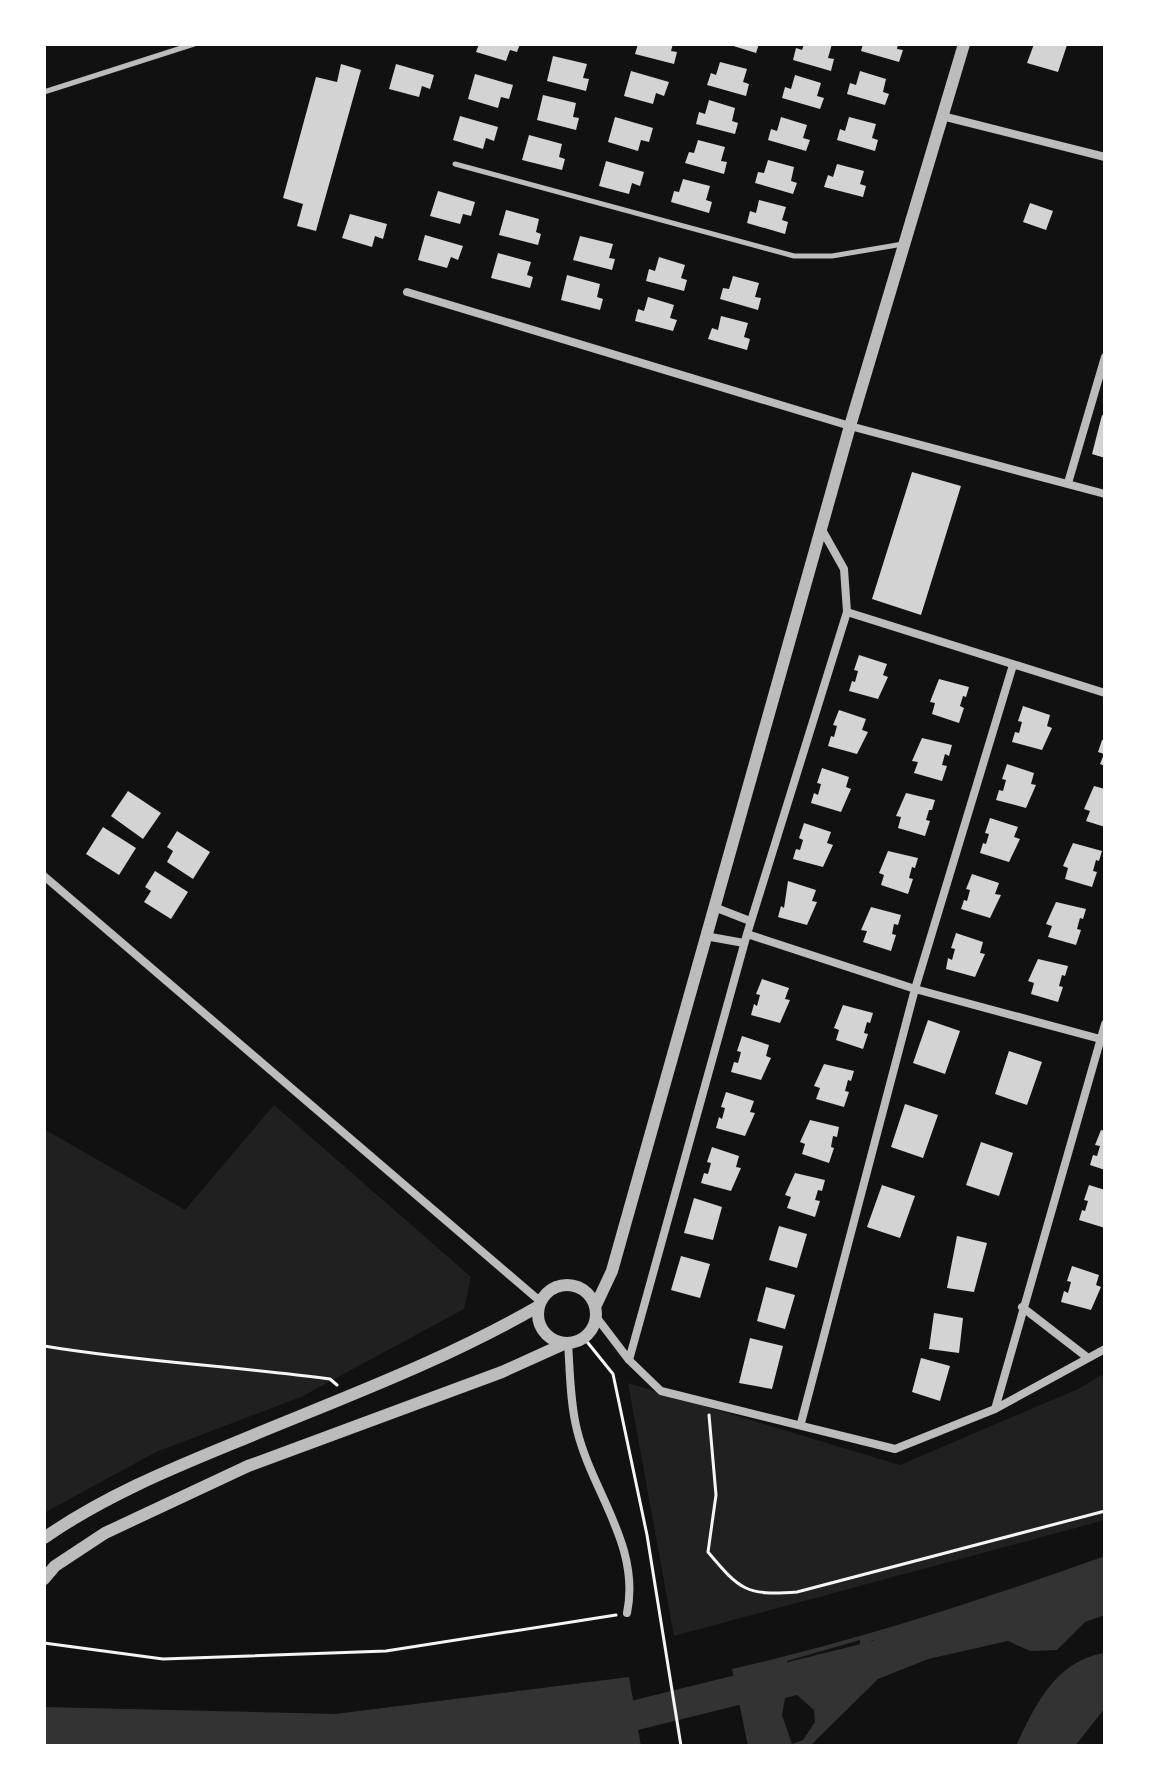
<svg xmlns="http://www.w3.org/2000/svg" width="1149" height="1790" viewBox="0 0 1149 1790" font-family="Montserrat,sans-serif">
<style>
.green{fill:#202020}
.water{fill:#333;fill-rule:evenodd}
.lines{fill:none;stroke-linecap:round;stroke-linejoin:round}
.river{stroke:#333;stroke-width:30}
.building{fill:#d3d3d3}
.path{stroke:#f5f5f5;stroke-width:3}
.service{stroke:#bcbcbc;stroke-width:5}
.minor{stroke:#bcbcbc;stroke-width:8}
.tertiary{stroke:#bcbcbc;stroke-width:12}
</style>
<rect width="100%" height="100%" fill="#111"/>
<path class="green" d="M274,1105L471,1277L464,1309L301,1397L156,1452L44,1513V1129L185,1210Z
M1105,1373V1520L674,1636L628,1383L900,1465L1078,1389Z"/>
<path class="water" d="M1105,1556V1615L1085,1622L1057,1650L1030,1651L1008,1641L928,1659L878,1679L810,1746H748L732,1669C859,1640 982,1600 1105,1556ZM860,1640V1649L873,1640L884,1658L820,1685L788,1684L787,1661ZM797,1695L814,1710L815,1722L803,1740L792,1744L782,1715L785,1698Z
M1105,1653V1708L1075,1746H1016C1035,1705 1056,1660 1105,1653Z
M629,1677L641,1746H44V1707L335,1714Z"/>
<g class="lines">
<path class="river" d="M596,1725L919,1645"/>
</g>
<path class="building" d="M479,44H520L517,52L510,50L506,61L476,52Z
M638,44H673L671,51L677,52L674,64L635,54Z
M727,44H759L756,53Z
M804,44H832L828,58L834,59L831,71L793,60L796,48L802,50Z
M863,44H898L897,49L903,50L899,62L861,51Z
M1034,44L1067,45L1058,72L1027,63Z
M553,56L587,64L583,78L589,79L586,91L547,81Z
M720,62L747,69L743,82L749,84L746,96L707,85L711,73L716,75Z
M341,64L361,70L316,231L297,226L303,204L283,198L316,77L337,82Z
M396,64L434,75L430,89L422,86L419,97L389,89Z
M631,71L669,82L664,96L656,93L653,104L624,96Z
M860,71L886,79L883,92L889,94L885,105L847,94L850,83L856,85Z
M475,74L513,85L509,99L501,97L498,108L468,99Z
M795,75L821,83L817,96L824,98L820,109L782,98L785,87L791,89Z
M543,95L576,103L573,117L579,118L576,130L537,120Z
M709,100L735,108L732,121L738,123L735,134L696,124L699,112L705,114Z
M460,116L498,127L494,141L486,138L483,149L453,140Z
M615,117L653,128L649,142L641,140L638,151L608,142Z
M781,117L807,125L803,138L810,140L806,151L768,140L771,129L777,131Z
M849,117L876,124L872,138L878,140L875,151L837,140L840,129L845,131Z
M529,135L562,144L559,157L565,159L562,170L522,160Z
M698,140L725,147L721,161L727,162L724,174L685,163L689,152L694,153Z
M768,160L794,167L791,181L797,183L793,194L755,183L758,172L764,173Z
M606,161L644,172L640,186L632,183L629,194L599,186Z
M837,164L864,171L860,184L866,186L863,197L824,187L828,175L833,177Z
M683,179L710,186L706,200L712,202L709,213L671,202L674,191L679,192Z
M438,191L475,202L471,216L463,214L460,224L430,216Z
M759,200L786,207L782,220L788,222L785,234L747,223L750,211L756,213Z
M1030,203L1053,211L1046,230L1023,222Z
M506,210L539,219L536,232L541,234L538,245L499,235Z
M350,214L387,224L383,239L375,236L372,247L342,238Z
M425,235L463,246L458,260L451,257L447,268L418,260Z
M580,236L613,244L609,258L615,259L612,270L573,260Z
M498,253L531,262L527,275L533,277L530,288L491,278Z
M659,257L685,265L681,278L687,280L684,291L646,281L649,269L655,271Z
M567,275L600,284L597,297L603,299L600,310L561,300Z
M733,276L759,283L755,297L761,298L758,310L720,299L723,288L729,289Z
M648,297L674,305L670,318L677,320L673,331L635,321L638,309L644,311Z
M721,316L748,323L744,337L750,339L747,350L708,339L712,328L718,330Z
M1102,415L1105,416V458L1092,454Z
M912,472L961,486L921,615L872,599Z
M859,655L887,664L883,675L888,677L878,699L849,691L852,681L855,682L858,671L854,670Z
M939,679L969,687L966,697L963,696L960,706L964,708L959,723L932,714L935,703L930,702Z
M1023,706L1050,715L1047,726L1052,728L1042,750L1012,742L1015,732L1019,733L1022,722L1018,721Z
M839,710L866,719L862,730L868,732L857,754L828,746L831,736L834,737L837,726L833,725Z
M922,738L952,745L949,756L945,754L942,765L947,766L942,781L914,773L918,762L912,761Z
M1102,740H1105V766L1100,764L1104,754L1098,752Z
M1007,764L1034,773L1031,784L1036,785L1026,808L996,800L999,790L1003,791L1006,780L1002,779Z
M822,768L849,777L846,787L851,789L841,812L811,803L814,793L818,795L821,784L817,783Z
M1094,786L1105,789V827L1086,821L1090,811L1084,809Z
M128,791L161,813L143,839L111,816Z
M906,793L935,800L932,810H929L926,820L930,821L925,836L898,828L901,817L896,816Z
M990,818L1018,827L1014,837L1020,839L1009,862L980,853L983,843L986,844L989,834L985,833Z
M804,823L831,832L827,843L833,845L823,867L793,859L796,849L800,850L803,840L799,838Z
M103,827L136,848L119,875L86,854Z
M177,831L210,852L193,879L167,862L173,851L167,847Z
M1073,843L1102,851L1099,861L1096,860L1093,871L1097,872L1092,887L1065,879L1068,868L1063,866Z
M888,851L918,858L915,868L912,867L909,878L913,879L908,894L881,885L884,875L879,873Z
M155,871L188,892L171,919L144,902L151,891L145,887Z
M972,874L999,883L995,894L1001,895L990,918L961,909L964,900L967,901L970,890L966,889Z
M788,881L816,890L812,901L817,902L807,925L778,917L781,906L784,908Z
M1056,902L1086,909L1083,919L1080,918L1077,929L1081,930L1076,945L1048,937L1052,926L1046,924Z
M871,907L901,915L898,925L894,924L892,934L896,935L891,951L863,942L867,931L861,930Z
M956,933L983,942L980,953L985,954L975,977L946,969L948,958L952,960L955,949L951,948Z
M1038,959L1068,966L1065,976L1062,975L1059,986L1063,987L1058,1002L1031,994L1034,983L1028,981Z
M762,979L789,988L785,999L790,1000L780,1023L751,1015L754,1004L757,1006L760,995L756,994Z
M843,1005L873,1013L870,1023L867,1022L864,1033L868,1034L863,1049L836,1040L839,1030L834,1028Z
M928,1020L960,1031L945,1074L913,1063Z
M742,1036L769,1045L766,1056L771,1058L761,1080L731,1072L734,1062L738,1063L741,1052L737,1051Z
M1009,1051L1042,1062L1027,1105L995,1094Z
M824,1064L854,1071L851,1081L848,1080L845,1091L849,1092L844,1107L816,1099L820,1088L814,1086Z
M726,1092L754,1101L750,1112L755,1113L745,1136L716,1128L719,1117L722,1119L725,1108L721,1107Z
M905,1104L938,1115L923,1158L891,1147Z
M810,1120L839,1127L837,1137L833,1136L831,1147L834,1148L829,1163L802,1154L805,1144L800,1142Z
M1101,1130L1105,1131V1170L1090,1165L1093,1155L1097,1156L1100,1146L1095,1145Z
M981,1142L1013,1153L999,1196L966,1185Z
M712,1147L739,1156L736,1167L741,1168L731,1191L701,1183L704,1173L708,1174L711,1163L707,1162Z
M795,1173L825,1180L822,1191L818,1190L815,1200L820,1201L815,1217L787,1208L791,1197L785,1195Z
M882,1185L915,1196L900,1238L867,1227Z
M1089,1185L1105,1190V1228L1079,1220L1082,1210L1085,1211L1088,1201L1084,1200Z
M694,1198L722,1207L713,1240L684,1233Z
M779,1226L807,1234L797,1268L769,1260Z
M957,1236L987,1243L974,1292L947,1288Z
M681,1256L710,1264L700,1298L671,1290Z
M1072,1266L1099,1275L1096,1285L1101,1287L1091,1310L1061,1302L1064,1291L1068,1293L1071,1282L1067,1281Z
M766,1287L795,1295L785,1329L757,1321Z
M934,1313L963,1318L959,1353L929,1349Z
M750,1338L783,1346L772,1389L739,1383Z
M921,1358L950,1366L940,1401L912,1392Z"/>
<g class="lines">
<path class="path" d="M584,1338L613,1374L647,1535L681,1746
M44,1346C139,1362 235,1366 330,1379L337,1385
M709,1415L716,1495L708,1552C740,1590 746,1596 797,1592L1105,1511
M44,1643L163,1659L386,1651L616,1615"/>
<path class="service" d="M44,92L194,44
M455,164L794,256H832L903,244"/>
<path class="minor" d="M942,116L1105,157
M407,292L850,426L1105,494
M1068,483L1105,357
M821,528L844,569L847,612L1105,693
M44,876L541,1302
M714,907L750,921
M747,934L915,989L1104,1040
M705,936L744,943
M1022,1307L1088,1358
M597,1318L629,1360L661,1391L895,1449L995,1409L1105,1349
M568,1343C570,1371 570,1402 577,1430C592,1492 641,1546 627,1613
M629,1360L747,934L847,612
M995,1409L1105,1024
M801,1423L915,989L1013,665"/>
<path class="tertiary" d="M538 1314a29 29 0 1 1 58 0a29 29 0 1 1-58 0Z
M596,1305L612,1271L850,426L964,44
M44,1538C103,1497 168,1470 234,1443C337,1400 442,1362 539,1306
M44,1579L55,1566L105,1533L248,1466L502,1372L566,1343"/>
</g>
<rect width="1149" height="1790" fill="none" stroke="#ffffff" stroke-width="92"/>
</svg>
